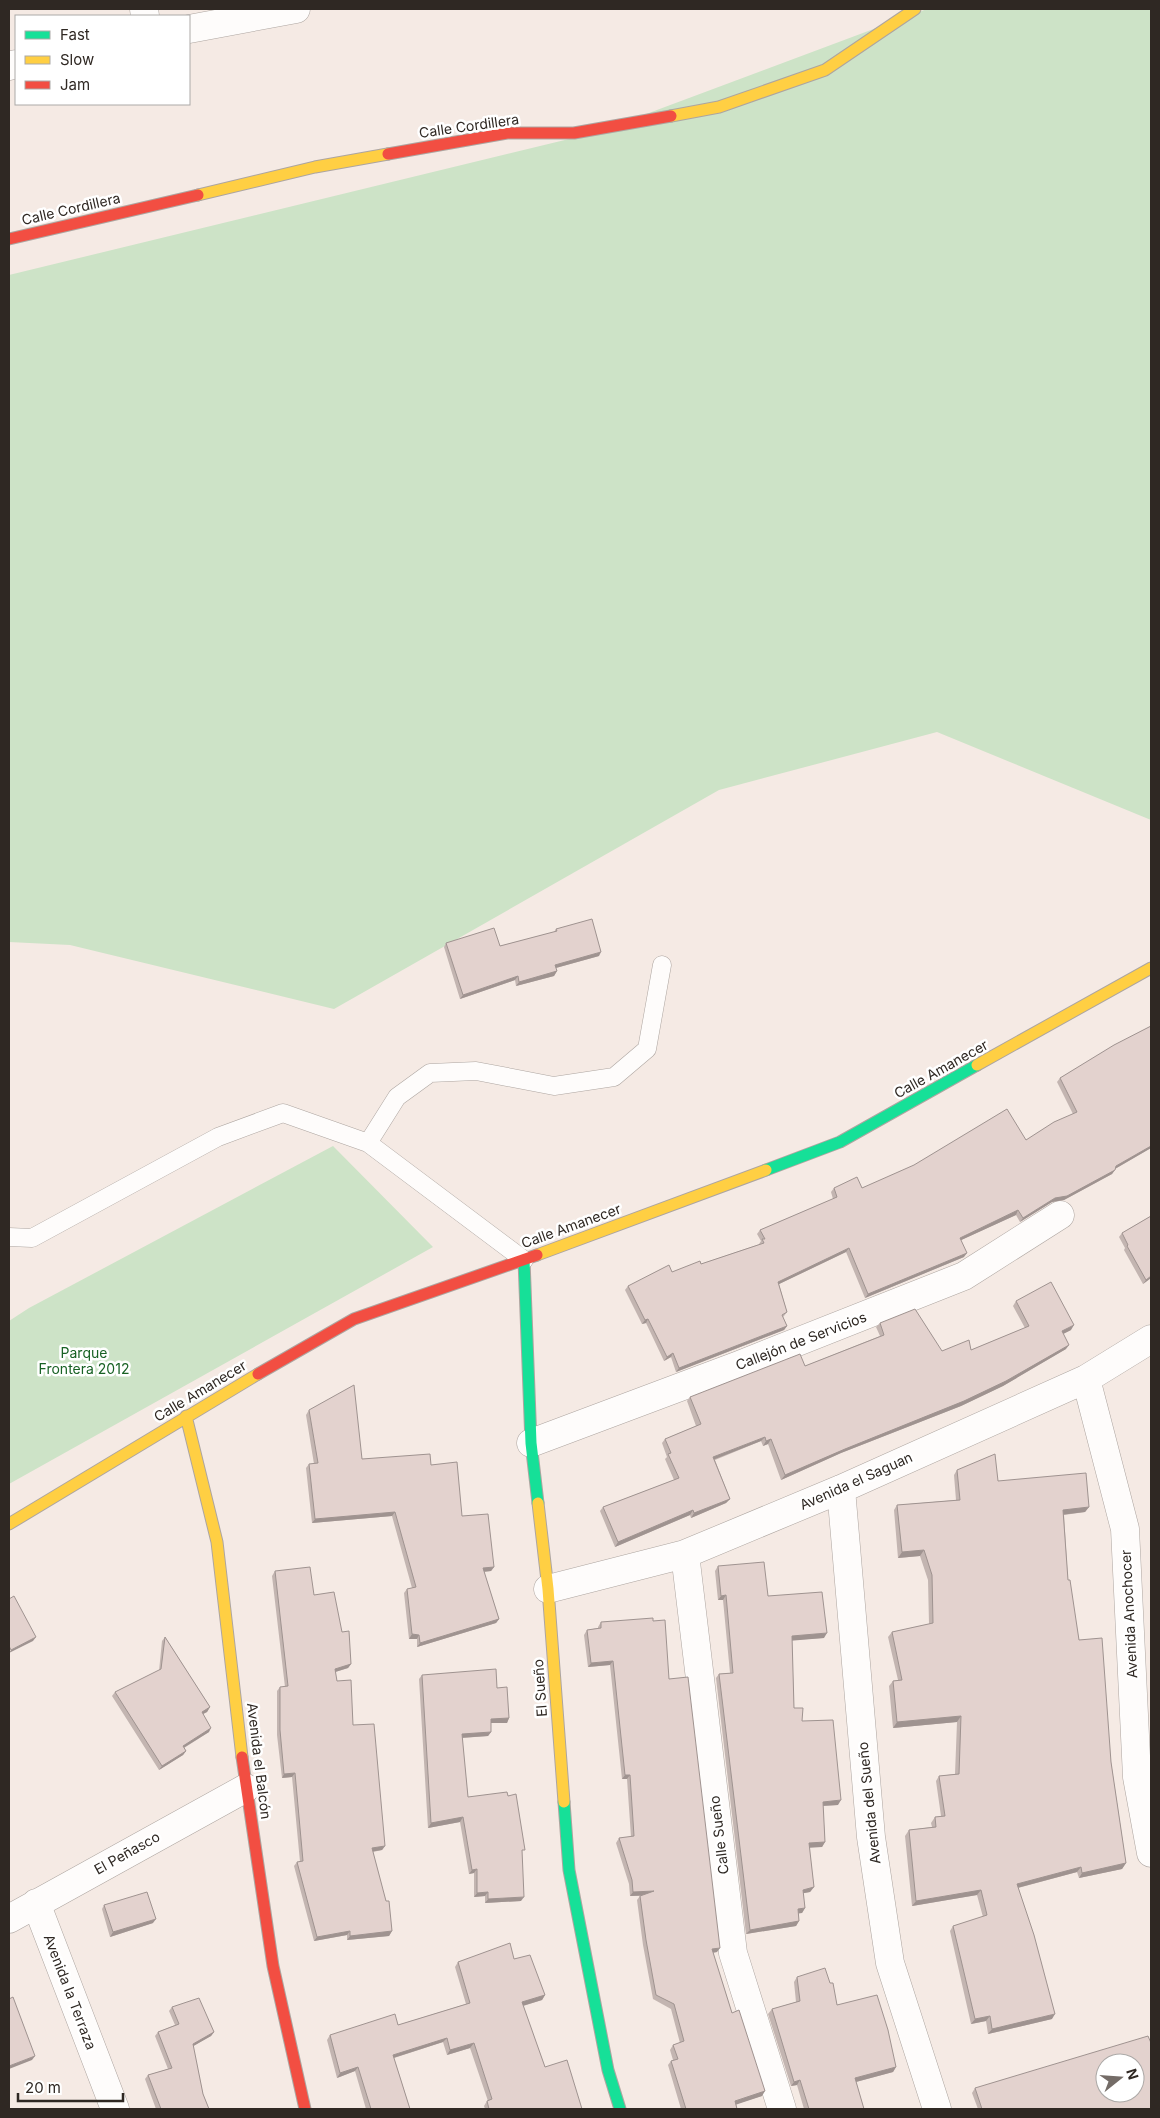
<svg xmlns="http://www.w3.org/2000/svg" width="1160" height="2118" viewBox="0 0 1160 2118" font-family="Inter,sans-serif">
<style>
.green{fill:#cde3c7}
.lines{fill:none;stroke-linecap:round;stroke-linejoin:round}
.lane-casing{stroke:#ada5a0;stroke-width:19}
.street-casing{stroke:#ada5a0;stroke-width:29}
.fast-casing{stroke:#ada5a0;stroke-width:13}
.slow-casing{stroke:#ada5a0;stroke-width:13}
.jam-casing{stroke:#ada5a0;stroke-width:13}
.lane{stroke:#fefcfb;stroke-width:18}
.street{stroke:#fefcfb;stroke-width:28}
.fast{stroke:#16e098;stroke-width:11}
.slow{stroke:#ffcf43;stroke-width:11}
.jam{stroke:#f24e42;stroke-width:11}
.wall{fill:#c3b5b1}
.shaded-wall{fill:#9f9390}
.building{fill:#e3d2ce;stroke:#9f9390;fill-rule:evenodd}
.labels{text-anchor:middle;stroke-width:5;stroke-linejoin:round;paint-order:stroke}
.street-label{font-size:14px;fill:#2f2823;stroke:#fff}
.park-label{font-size:14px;fill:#196225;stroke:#fff}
</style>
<rect width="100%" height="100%" fill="#f5eae4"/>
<path class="green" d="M927,9H1151V820L937,732L719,790L334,1009L70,945L9,942V275L598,132Z
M333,1146L433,1247L9,1484V1321L29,1308Z"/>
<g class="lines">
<g class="lane-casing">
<path id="lane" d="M368,1143L397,1097L430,1073L476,1071L554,1086L614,1077L647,1049L662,965
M9,1237L32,1238L218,1137L283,1113L368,1143L524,1260"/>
</g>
<g class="street-casing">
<path id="street" d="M144,9L145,16
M189,29L296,9
M9,66L16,64
M1086,1379L1125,1529L1137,1777L1151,1853
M531,1443L739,1365L964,1276L1060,1215
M841,1489L871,1837L890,1963L937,2109
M685,1554L733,1953L782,2109
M548,1589L685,1554L841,1489L1086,1379L1151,1339
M36,1903L115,2109
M9,1919L246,1788"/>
</g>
<g class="fast-casing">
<path id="fast" d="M766,1170L840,1142L977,1065
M524,1260L531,1443L538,1503
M564,1802L569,1870L608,2070L620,2109"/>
</g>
<g class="slow-casing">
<path id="slow" d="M671,116L719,107L825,70L915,9
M198,195L315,167L388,154
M977,1065L1151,968
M537,1255L766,1170
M186,1416L217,1542L242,1757
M538,1503L548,1589L564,1802
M9,1524L258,1374"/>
</g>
<g class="jam-casing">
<path id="jam" d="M388,154L507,133H574L671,116
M9,239L198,195
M258,1374L354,1319L537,1255
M242,1757L273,1966L305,2109"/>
</g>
<use href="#lane" class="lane"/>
<use href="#street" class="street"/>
<use href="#fast" class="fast"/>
<use href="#slow" class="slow"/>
<use href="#jam" class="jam"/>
</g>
<path class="wall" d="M556,929L599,956L556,968L557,971L554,976L516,986L515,980L460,999L444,947L446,943L500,946L554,932Z
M1151,1026V1148L1115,1169L1112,1174L1064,1200L1052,1202L1020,1222L1016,1215L961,1240L964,1257L865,1298L846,1252L779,1284L787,1312L784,1316L783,1317L787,1326L784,1330L676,1372L671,1357L664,1361L646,1323L642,1324L625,1290L628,1286L672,1272L701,1264L760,1244H759L761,1241L757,1234L760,1230L833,1199L831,1192L834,1188H862L1026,1140L1073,1114L1057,1082L1060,1078Z
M1151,1216V1278L1143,1284L1124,1250L1125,1248L1119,1237L1122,1233Z
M1016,1301L1071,1330L1063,1334L1066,1349L1003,1386L961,1406L841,1453L781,1480L768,1444L763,1446L761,1441L715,1460L730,1499L726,1503L691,1518L690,1515L615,1547L600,1511L603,1507L674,1480L665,1459L667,1457L662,1443L665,1439L696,1426L687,1401L690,1397L805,1366L880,1336L876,1327L880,1323L942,1351L971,1350L1025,1328L1013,1306Z
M309,1410L362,1459L431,1465L462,1516L494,1567L491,1571L484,1572L499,1619L496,1623L417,1647V1639H409L404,1593L407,1589L412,1588L392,1516L312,1523L306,1468L309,1464H314L306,1415Z
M957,1470L998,1481L1089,1507L1085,1512L1064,1515L1068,1580L1079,1640L1111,1762L1126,1863L1122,1869L1079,1878L1077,1872L1018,1888L1052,2019L988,2034L986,2021L971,2024L950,1931L953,1926L983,1917L977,1895L912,1906L905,1836L909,1830L932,1827L931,1823L935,1817L941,1816L936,1781L939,1776L955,1774L957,1722L893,1728L889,1686L893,1681L898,1680L888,1637L892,1632L929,1624L928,1580L920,1556L898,1558L894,1510L897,1505L956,1500L954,1475Z
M718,1566L768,1596L824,1638L792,1640L794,1708L802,1721L838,1805L823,1806L825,1842L822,1847H809L814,1887L810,1892L803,1893L805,1908L802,1913H798L799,1921L796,1926L746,1934L716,1678L719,1674L730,1673L723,1600H718L715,1571Z
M275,1571L314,1595L342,1632L351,1664L348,1668L335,1672L337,1681L353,1725L385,1846L382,1850L373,1852L392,1931L389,1936L347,1940V1935L314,1941L294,1866L297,1862H300L292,1777L282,1778L277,1735V1691L280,1687H285L272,1576Z
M653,1621L669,1679L717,1952L713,1953L732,2013L762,2096L736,2104L737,2109H681L668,2065L671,2061L673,2060L670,2050L673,2045L680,2043L671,2009L653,1999L643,1945L637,1900L640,1896H630L629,1884L616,1843L619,1838L631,1837L627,1779H622L610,1665L588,1667L584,1635L587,1630L598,1628V1627L601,1622Z
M165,1637L210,1707L207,1712L203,1714L209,1732L184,1748L186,1751L183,1755L159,1770L112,1696L115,1692L159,1671L162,1641Z
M422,1675L509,1718L507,1723H491V1732L488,1736L462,1738L468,1797L522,1854L521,1901L485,1903V1896L474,1897V1873L469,1874L460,1822L428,1828L419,1679Z
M104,1905L153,1923L110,1937L102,1909Z
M514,1959L545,1995L542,2000L523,2006L545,2067L582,2109H485L484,2106L487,2101H488L470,2048L447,2055L443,2042L394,2058L410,2109H366L355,2071L337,2078L327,2040L330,2035L398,2025L466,2004L455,1967L458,1962Z
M797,1977L837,2005L896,2067L893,2072L856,2082L864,2109H804L797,2085L791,2086L768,2014L772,2009L796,2002L794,1982Z
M172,2007L214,2032L211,2036L193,2046L203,2094L209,2109H156L145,2079L148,2075L168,2069L155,2036L158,2032L175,2025L169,2011Z
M975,2088L1151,2109H978L972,2093Z"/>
<path class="shaded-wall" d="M601,952L599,956L552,969L555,965Z
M557,971L554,976L516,986L519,982Z
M518,976L515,980L460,999L463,995Z
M1151,1146V1148L1113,1170L1116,1166Z
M1115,1170L1112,1174L1064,1200L1052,1202L1020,1222L1023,1218L1055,1198Z
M1018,1210L1016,1215L957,1242L960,1238Z
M849,1248L846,1252L775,1286L778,1282Z
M967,1253L964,1257L865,1298L868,1294Z
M1151,1276V1278L1143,1284L1146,1280Z
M648,1319L646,1323L642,1324L645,1320Z
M1074,1325L1071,1330L1059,1336L1062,1331Z
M787,1326L784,1330L676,1372L679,1368Z
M1069,1345L1066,1349L1003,1386L961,1406L841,1453L781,1480L785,1475Z
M673,1353L671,1357L664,1361L667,1357Z
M765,1437L761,1441L710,1461L713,1457Z
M771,1439L768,1444L763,1446L766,1441Z
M730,1499L726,1503L691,1518L694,1513Z
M1089,1507L1085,1512L1060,1515L1063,1510Z
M693,1510L690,1515L615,1547L618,1542Z
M395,1512L392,1516L312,1523L315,1519Z
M924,1550L920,1556L898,1558L902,1552Z
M494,1567L491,1571L480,1572L483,1568Z
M726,1595L723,1600H718L721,1596Z
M499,1619L496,1623L417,1647L420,1643Z
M827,1633L824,1638L788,1641L792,1636Z
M412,1634L419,1635L417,1639H409Z
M36,1637L33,1641L9,1653L11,1650Z
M613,1661L610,1665L588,1667L591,1663Z
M351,1664L348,1668L332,1673L335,1669Z
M210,1707L207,1712L199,1716L202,1712Z
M961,1716L957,1722L893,1728L897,1722Z
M509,1718L507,1723H488L491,1719Z
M211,1728L209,1732L180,1750L183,1746Z
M491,1732L488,1736L459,1738L462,1734Z
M186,1751L183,1755L159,1770L162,1766Z
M295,1773L292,1777L282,1778L284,1774Z
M625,1775H630L627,1779H622Z
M841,1800L838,1805L820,1806L823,1802Z
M463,1817L460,1822L428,1828L431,1823Z
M825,1842L822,1847L806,1848L809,1843Z
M385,1846L382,1850L369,1852L372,1848Z
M1126,1863L1122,1869L1079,1878L1082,1873Z
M1081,1867L1077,1872L1013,1889L1017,1884Z
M477,1869L474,1873L469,1874L472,1870Z
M814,1887L810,1892L799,1894L803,1890Z
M981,1890L977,1895L912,1906L916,1901Z
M654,1891L651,1895L630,1896L633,1892Z
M488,1892L485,1896L474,1897L477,1893Z
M524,1897L521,1901L485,1903L488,1899Z
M805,1908L802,1913L795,1914L798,1909Z
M156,1919L153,1923L110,1937L113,1932Z
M799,1921L796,1926L746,1934L750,1930Z
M350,1931L347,1935L314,1941L317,1937Z
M392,1931L389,1936L347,1940L350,1936Z
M720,1948L717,1952L709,1953L712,1949Z
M545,1995L542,2000L519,2007L522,2002Z
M1055,2014L1052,2019L988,2034L992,2029Z
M990,2016L986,2021L971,2024L975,2019Z
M214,2032L211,2036L190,2048L193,2044Z
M447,2038L443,2042L390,2059L393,2055Z
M474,2043L470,2048L447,2055L450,2050Z
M35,2056L32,2060L9,2069V2066Z
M358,2067L355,2071L337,2078L340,2073Z
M896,2067L893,2072L852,2083L855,2078Z
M800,2080L797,2085L791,2086L794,2082Z
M765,2091L762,2096L732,2106L735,2101Z"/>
<path class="building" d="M592,919L601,952L555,965L557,971L519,982L518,976L463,995L446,943L494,928L500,946L557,931L556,929Z
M1151,1026V1146L1116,1166L1115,1170L1067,1196L1055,1198L1023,1218L1018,1210L960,1238L967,1253L868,1294L849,1248L778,1282L787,1312L782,1315L787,1326L679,1368L673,1353L667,1357L648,1319L645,1320L628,1286L669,1265L672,1272L700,1261L701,1264L764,1243L762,1239H765L760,1230L837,1197L834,1188L857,1177L862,1188L914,1165L1007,1109L1026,1140L1054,1122L1077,1112L1060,1078L1114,1045Z
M1151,1216V1276L1146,1280L1127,1246L1128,1245L1122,1233Z
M1051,1282L1074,1325L1062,1331L1069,1345L1006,1381L964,1401L845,1449L785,1475L771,1439L766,1441L765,1437L713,1457L730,1499L694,1513L693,1510L618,1542L603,1507L679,1478L668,1454L671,1453L665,1439L701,1424L690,1397L800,1354L805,1366L884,1335L880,1323L915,1309L942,1351L969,1340L971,1350L1029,1326L1016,1301Z
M354,1385L362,1459L430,1454L431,1465L457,1462L462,1516L488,1514L494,1567L483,1568L499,1619L420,1643L419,1635L412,1634L407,1589L416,1587L395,1512L315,1519L309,1464L318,1463L309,1410Z
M995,1454L998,1481L1086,1473L1089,1507L1063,1510L1068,1580H1070L1079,1640L1102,1638L1111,1762L1126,1863L1082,1873L1081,1867L1017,1884L1034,1935L1055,2014L992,2029L990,2016L975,2019L953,1926L987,1915L981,1890L916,1901L909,1830L936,1827L935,1817L945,1816L939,1776L959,1774L961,1716L897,1722L893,1681L902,1680L892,1632L933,1623L932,1575L924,1550L902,1552L897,1505L960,1500L957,1470Z
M764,1562L768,1596L822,1592L827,1633L792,1636L794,1708H803L802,1721L833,1720L841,1800L823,1802L825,1842L809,1843L814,1887L803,1890L805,1908L798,1909L799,1921L750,1930L719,1674L733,1673L726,1595L721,1596L718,1566Z
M310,1567L314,1595L334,1592L342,1632L349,1631L351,1664L335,1669L337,1681L351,1680L353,1725L374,1724L385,1846L372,1848L386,1901H389L392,1931L350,1936V1931L317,1937L297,1862L303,1861L295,1773L284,1774L280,1730V1687L288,1686L275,1571Z
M14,1596L36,1637L11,1650L9,1646V1599Z
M653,1618V1621L665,1620L669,1679L688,1677L720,1948L712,1949L732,2013L739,2010L765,2091L735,2101L737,2109H686L671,2061L678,2059L673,2045L684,2041L674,2004L656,1995L646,1940L640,1896L654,1891L633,1892L632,1880L619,1838L634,1836L630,1775H625L613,1661L591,1663L587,1630L601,1628V1622Z
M165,1637L210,1707L202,1712L211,1728L183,1746L186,1751L162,1766L115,1692L161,1669Z
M496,1669L497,1688L507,1687L509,1718L491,1719V1732L462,1734L468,1797L507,1792L508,1796L516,1794L525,1850H522L524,1897L488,1899V1892L477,1893V1869L472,1870L463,1817L431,1823L422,1675Z
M147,1892L156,1919L113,1932L104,1905Z
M510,1943L514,1959L530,1955L545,1995L522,2002L545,2067L567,2060L582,2109H489L487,2101L492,2099L474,2043L450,2050L447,2038L393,2055L410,2109H371L358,2067L340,2073L330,2035L395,2014L398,2025L470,2003L458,1962Z
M825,1968L830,1983H833L837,2005L877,1995L888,2030L896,2067L855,2078L864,2109H809L800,2080L794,2082L772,2009L800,2001L797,1977Z
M13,1997L35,2056L9,2066V1999Z
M199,1998L214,2032L193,2044L203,2094L209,2109H161L148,2075L172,2068L158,2032L179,2024L172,2007Z
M1148,2036L1151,2043V2109H982L975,2088ZM1105,2063H1135V2093H1105Z"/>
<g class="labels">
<g class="street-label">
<text transform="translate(469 126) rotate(-8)" y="5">Calle Cordillera</text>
<text transform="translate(71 209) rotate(-13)" y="5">Calle Cordillera</text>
<text transform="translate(941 1069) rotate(-29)" y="5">Calle Amanecer</text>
<text transform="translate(571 1226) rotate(-20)" y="5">Calle Amanecer</text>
<text transform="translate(801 1341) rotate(-21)" y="5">Callejón de Servicios</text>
<text transform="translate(200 1391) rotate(-31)" y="5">Calle Amanecer</text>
<text transform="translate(856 1481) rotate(-24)" y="5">Avenida el Saguan</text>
<text transform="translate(1129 1614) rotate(-93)" y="5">Avenida Anochocer</text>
<text transform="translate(540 1688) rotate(-94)" y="5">El Sueño</text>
<text transform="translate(259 1761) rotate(83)" y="5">Avenida el Balcón</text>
<text transform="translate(869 1803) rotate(-96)" y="5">Avenida del Sueño</text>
<text transform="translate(719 1835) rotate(-97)" y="5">Calle Sueño</text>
<text transform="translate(127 1853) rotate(-29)" y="5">El Peñasco</text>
<text transform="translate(70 1992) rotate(69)" y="5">Avenida la Terraza</text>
</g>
<g class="park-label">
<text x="84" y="1358">Parque<tspan x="84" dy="16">Frontera 2012</tspan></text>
</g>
</g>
<rect width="1160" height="2118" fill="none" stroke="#2f2823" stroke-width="20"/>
<rect x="15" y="15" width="175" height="90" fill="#ffffff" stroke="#aca9a7"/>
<rect x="25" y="31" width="25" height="8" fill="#16e098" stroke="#aca9a7"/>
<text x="60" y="40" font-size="15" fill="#2f2823">Fast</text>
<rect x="25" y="56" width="25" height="8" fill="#ffcf43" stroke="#aca9a7"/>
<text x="60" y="65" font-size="15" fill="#2f2823">Slow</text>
<rect x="25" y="81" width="25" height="8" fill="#f24e42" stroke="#aca9a7"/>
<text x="60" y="90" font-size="15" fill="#2f2823">Jam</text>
<g transform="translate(1120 2078) rotate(73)"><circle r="24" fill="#ffffff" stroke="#aca9a7"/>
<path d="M0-4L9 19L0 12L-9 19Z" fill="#746c67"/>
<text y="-8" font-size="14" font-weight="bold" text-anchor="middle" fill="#2f2823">N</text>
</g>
<path d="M18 2093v8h105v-8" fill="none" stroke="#2f2823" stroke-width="2.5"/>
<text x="25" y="2093" font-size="15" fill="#2f2823" stroke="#ffffff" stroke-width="4" paint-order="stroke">20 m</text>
</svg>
